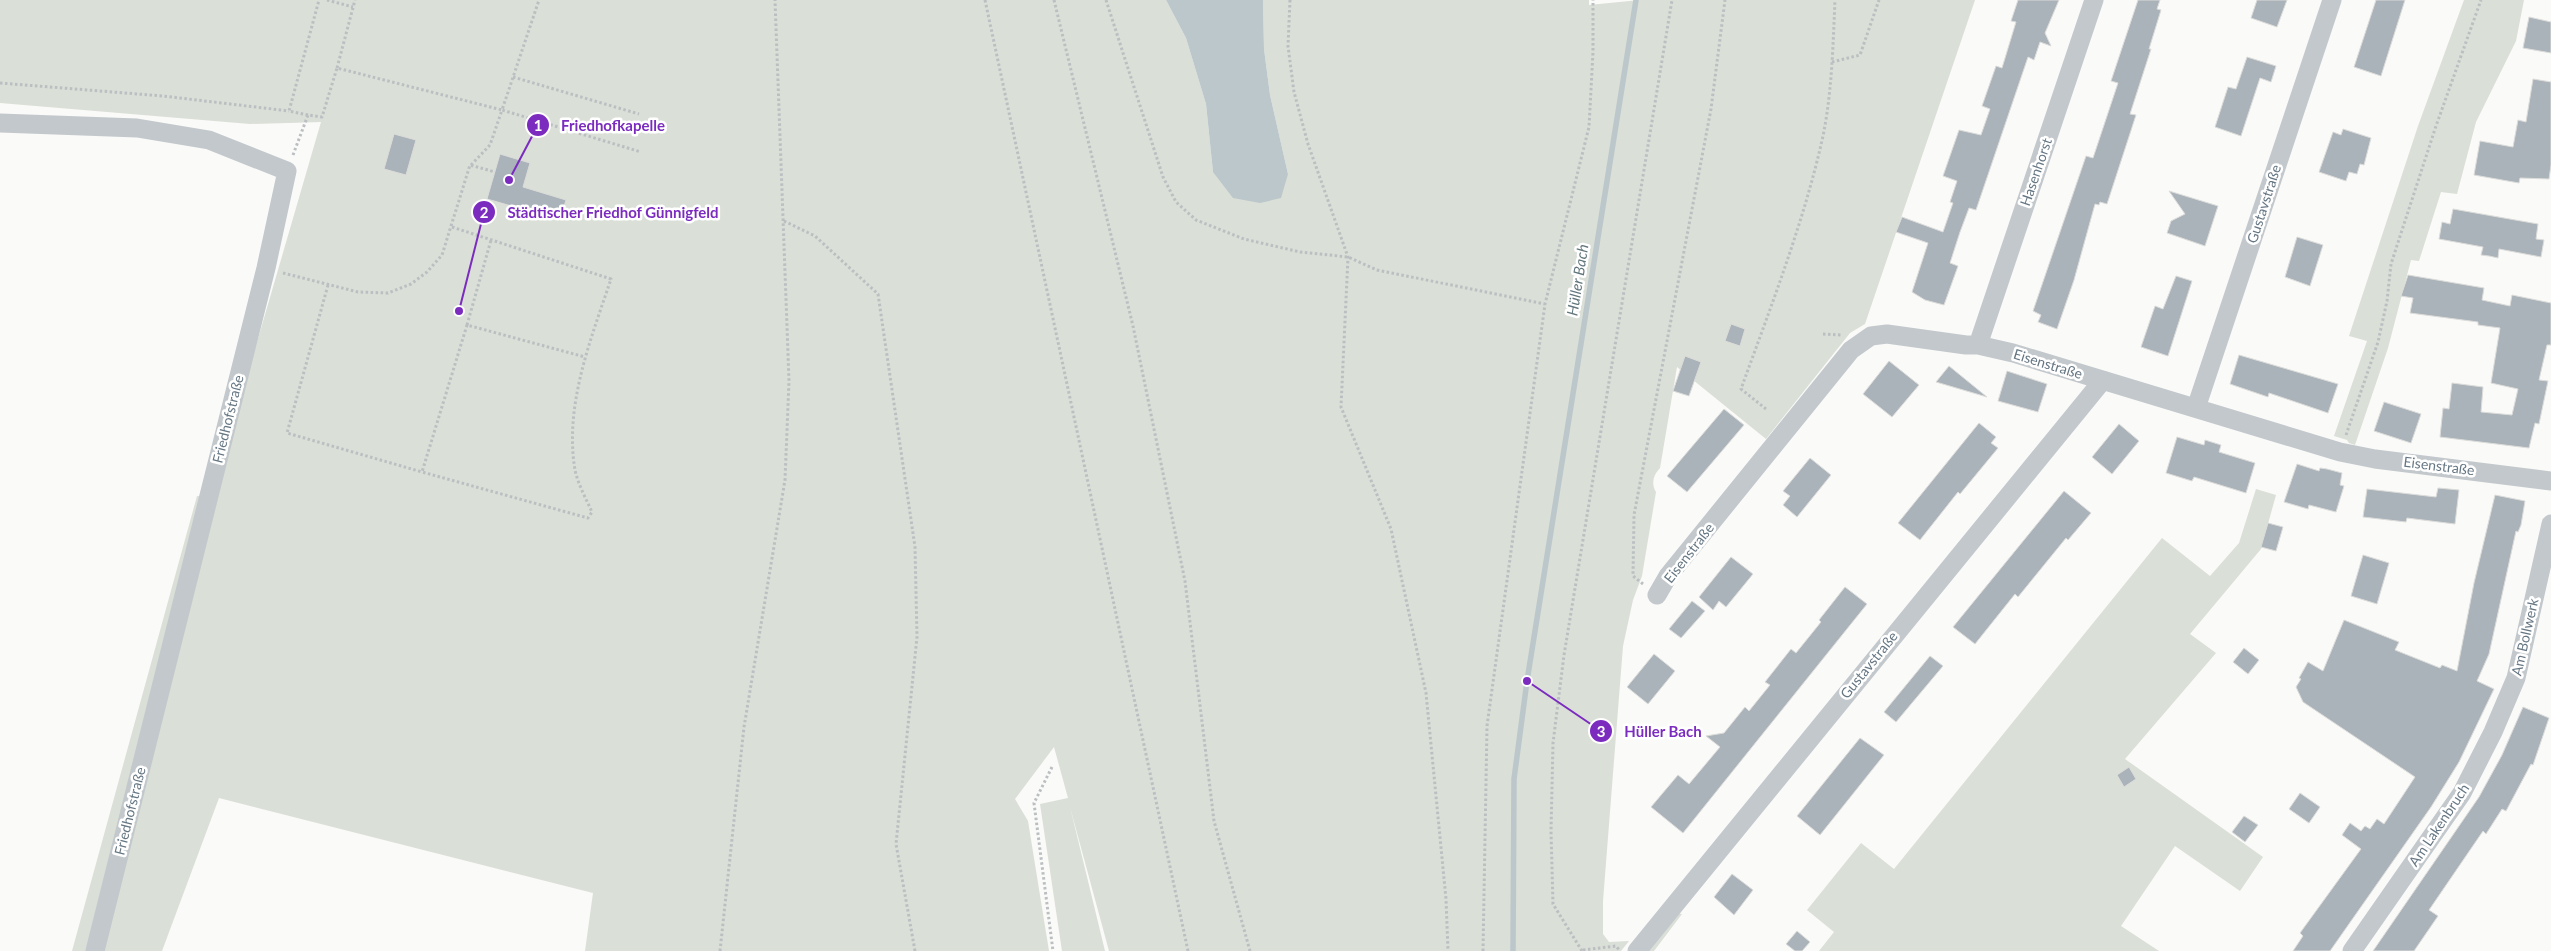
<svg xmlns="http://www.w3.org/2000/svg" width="2551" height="951" viewBox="0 0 2551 951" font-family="Lato,sans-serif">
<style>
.green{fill:#dadfd7}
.water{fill:#bbc7cb}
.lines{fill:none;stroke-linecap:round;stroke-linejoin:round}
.stream{stroke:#bbc7cb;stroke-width:5.5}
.building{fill:#aab3b9;stroke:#dcdcda}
.path{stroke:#bbbfc2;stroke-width:3;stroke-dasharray:2.5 2.5;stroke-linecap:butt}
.minor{stroke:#c3c8cc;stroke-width:19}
.labels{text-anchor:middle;stroke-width:5;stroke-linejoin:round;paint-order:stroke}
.street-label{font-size:14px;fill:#657683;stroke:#fff}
.water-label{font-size:15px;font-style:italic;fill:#60757c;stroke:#fff}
.leader{fill:none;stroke:#7b2cbf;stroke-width:2}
.callout-dot{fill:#7b2cbf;stroke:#fff;stroke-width:2}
.mark-label{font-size:15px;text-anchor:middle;font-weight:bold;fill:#fff}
.callout-label{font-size:15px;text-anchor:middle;font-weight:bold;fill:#7b2cbf;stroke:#fff;stroke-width:5;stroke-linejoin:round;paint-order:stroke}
</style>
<rect width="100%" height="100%" fill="#fafaf8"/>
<path class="green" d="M0,0H1166L1186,38L1206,104L1213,172L1288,174L1270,95L1264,49L1263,0H1589V5L1640,0H1975L1865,324L1850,333L1766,439L1677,367L1660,468C1653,475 1651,484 1656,492L1642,576L1633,600L1623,646L1603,901V934L1609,942L1629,941L1621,951H1109L1070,807L1105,951H1062L1040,804L1068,798L1054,747L1015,799L1028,821L1049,951H585L593,893L219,798L162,951H72L197,496L212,497L321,122L250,124L0,103Z
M2464,0H2524L2516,41L2476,122L2457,194L2441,192L2419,261L2411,260L2388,348L2355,445L2349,443L2347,440L2334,436L2367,341L2349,336L2418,126Z
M2256,489L2276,495L2261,549L2190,634L2216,653L2125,759L2263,857L2240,891L2175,846L2121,926L2159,951H1819L1834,932L1807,910L1861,843L1894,869L2162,538L2210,576L2239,543Z
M1677,913L1682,914L1654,951H1648Z"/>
<path class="water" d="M1166,0H1263L1264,49L1270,95L1288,174L1281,198L1260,203L1233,198L1213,172L1206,104L1186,38Z"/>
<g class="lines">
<path class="stream" d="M1513,951L1514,779L1527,681L1636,0"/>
</g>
<path class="building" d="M2018,0H2059L2045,33L2051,46L2040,42L2034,60L2028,57L1976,210L1969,208L1960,232L1950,263L1958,266L1944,305L1925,300L1912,292L1928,243L1896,232L1902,217L1943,232L1953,203L1950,202L1957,181L1943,176L1959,130L1981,135L1990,109L1982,106L1996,66L2002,68L2016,22L2011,21Z
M2138,0H2160L2157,9L2161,10L2149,49H2151L2130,114L2136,115L2107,204L2100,202L2099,205L2095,204L2074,280L2057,329L2038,322L2041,315L2033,311L2086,156L2093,158L2118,83L2111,81Z
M2257,0H2287L2277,27L2251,18Z
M2376,0H2405L2381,76L2354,67Z
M2529,17L2551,22V53L2523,48Z
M2247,57L2276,66L2271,82L2260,78L2241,136L2215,127L2228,87L2236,89Z
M2533,79L2551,82V165L2549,179L2520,178L2519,183L2474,175L2480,141L2513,147L2518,120L2526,122Z
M2343,129L2371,138L2364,165L2360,164L2357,174L2349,172L2346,181L2319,172L2333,132L2341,135Z
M394,134L416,140L406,175L384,169Z
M500,154L530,163L523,187L566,200L560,220L487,199Z
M2169,191L2218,206L2205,246L2167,233L2171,221L2185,214Z
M2453,209L2538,224L2536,239L2544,240L2541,257L2499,249L2498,258L2489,256L2481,255L2483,247L2439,239L2442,222L2450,224Z
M2297,237L2323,245L2310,286L2285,277Z
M2408,275L2484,288L2482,300L2510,306L2512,295L2551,303V345H2547L2539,380L2548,381L2539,424L2535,423L2529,448L2440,437L2443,408L2449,409L2452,383L2483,387L2481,412L2512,415L2518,389L2491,383L2500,328L2478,325V322L2410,313L2413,298L2401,296Z
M2176,276L2192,281L2168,356L2141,347L2155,306L2163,309Z
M1731,324L1745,329L1740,346L1725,341Z
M2239,355L2338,384L2328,413L2269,393L2268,397L2230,384Z
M1685,356L1701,362L1689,396L1673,391Z
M1889,361L1919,385L1892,417L1863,394Z
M1949,366L1987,397L1936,382Z
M2007,371L2047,384L2038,412L1998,401Z
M2384,402L2421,414L2411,443L2374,431Z
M1724,409L1744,425L1687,492L1667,476Z
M1979,423L1996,437L1991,443L1998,448L1960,494L1958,492L1920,540L1898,523Z
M2119,424L2139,441L2112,474L2092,457Z
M2177,437L2204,445L2205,440L2221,445L2219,452L2255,463L2246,493L2194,477L2192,481L2166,473Z
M1810,458L1831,475L1797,517L1783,505L1790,496L1783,491Z
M2297,464L2319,471L2320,468L2327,469L2342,473L2340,485L2344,486L2336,512L2309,505L2308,509L2284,502Z
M2438,488L2459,490L2455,524L2407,518L2406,522L2363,517L2367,489L2436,497Z
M2064,491L2091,513L2068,540L2066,538L2018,597L2015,594L1975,644L1953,627Z
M2495,495L2525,501L2521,525L2518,532L2516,531L2489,654L2477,681L2494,689L2459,762L2431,807L2330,951H2293L2303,936L2300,933L2361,849L2342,835L2350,823L2361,831L2365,826L2370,829L2377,819L2384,824L2415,777L2303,702L2296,687L2301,679L2299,678L2308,662L2323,671L2344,620L2399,642L2395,650L2440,668L2442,665L2457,671L2474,583Z
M2268,523L2283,527L2276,551L2261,547Z
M2363,555L2389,563L2377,604L2351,596Z
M1731,557L1753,574L1726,607L1719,601L1713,610L1699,597Z
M1845,587L1867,604L1683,833L1651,807L1678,775L1689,784L1720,747L1706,736L1724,733L1745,707L1749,711L1770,685L1765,682L1791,649L1796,653L1821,622L1819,620Z
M1692,601L1705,611L1681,638L1669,629Z
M2244,648L2259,660L2248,674L2233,662Z
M1654,654L1675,671L1648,704L1627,687Z
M1930,656L1943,666L1896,722L1884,712Z
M2523,707L2549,718L2533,765L2531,764L2506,811L2502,809L2486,834L2483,831L2429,910L2438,916L2414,951H2373L2479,797L2502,755Z
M1860,738L1884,755L1820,835L1797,816Z
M2129,767L2136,779L2124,787L2117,775Z
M2300,793L2320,807L2309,823L2289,809Z
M2244,816L2258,825L2245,842L2232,832Z
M1732,874L1753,890L1734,915L1714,897Z
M1797,931L1810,942L1802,951H1795L1786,944Z"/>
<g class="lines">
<path class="path" d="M327,0L353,7
M985,0L1188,951
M1054,0L1133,326L1185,581L1214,821L1250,951
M1106,0L1163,177L1176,202L1196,220L1244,239L1300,252L1348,257L1377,270L1545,304
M1290,0L1288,46L1294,92L1308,144L1348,257L1341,407L1391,529L1426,693L1446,899L1448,951
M1832,62L1860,55L1879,0
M337,68L355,0
M513,77L639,114
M0,83L163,96L289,111
M308,115L289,111L319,0
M293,155L308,115L322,117L337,68L502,110L539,0
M471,165L490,145L502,110L641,152
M784,221L815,236L878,294L915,547L917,637L896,844L915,951
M452,227L611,279C591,339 564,405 575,470C578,484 586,499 592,512L588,518L422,472L467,325L585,357
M283,273L358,292L388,293L411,284L427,272L442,255L470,165L495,172
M328,285L287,433L422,472
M467,325L491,240
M1823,334L1842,335
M1766,409L1741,389C1771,306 1804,222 1823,136C1832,92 1833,45 1835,0
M2346,435L2378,342L2387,301L2391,264L2436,126L2481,0
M1643,584L1633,576L1634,515L1711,109L1725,0
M1052,767L1034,803L1053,951
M1583,950L1616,946L1620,951
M720,951L744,727L785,480L789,381L775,0
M1483,951L1487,726L1545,304L1589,127L1593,52V0
M1582,951L1553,904L1551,831L1553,743L1564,655L1672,0"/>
<path class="minor" d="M0,123L137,128L209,140L287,171L266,268L95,951
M1978,345L2094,0
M2196,408L2332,0
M1657,595L1668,576L1851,350L1871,336L1887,334L1966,345H1978L2013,353L2340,452L2375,459L2551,481
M1637,951L2103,380
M2352,951L2462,793L2493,732L2516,678L2551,524"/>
</g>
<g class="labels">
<g class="street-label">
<text transform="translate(2036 172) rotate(-71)" y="5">Hasenhorst</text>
<text transform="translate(2264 204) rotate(-72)" y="5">Gustavstraße</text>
<text transform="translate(2048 364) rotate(17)" y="5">Eisenstraße</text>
<text transform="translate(228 419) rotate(-76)" y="5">Friedhofstraße</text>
<text transform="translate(2439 466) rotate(7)" y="5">Eisenstraße</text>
<text transform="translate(1689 553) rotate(-52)" y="5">Eisenstraße</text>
<text transform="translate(2525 637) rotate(-77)" y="5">Am Bollwerk</text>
<text transform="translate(1869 665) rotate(-51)" y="5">Gustavstraße</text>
<text transform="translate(130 811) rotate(-76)" y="5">Friedhofstraße</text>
<text transform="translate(2439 825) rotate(-56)" y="5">Am Lakenbruch</text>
</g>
<g class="water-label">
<text transform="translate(1578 280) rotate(-81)" y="5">Hüller Bach</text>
</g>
</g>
<path class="leader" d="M509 180L538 125M459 311L484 212M1527 681L1601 731"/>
<g class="callout-dot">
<circle cx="509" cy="180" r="5"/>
<circle cx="459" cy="311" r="5"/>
<circle cx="1527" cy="681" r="5"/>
<circle cx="538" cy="125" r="12"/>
<circle cx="484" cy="212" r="12"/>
<circle cx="1601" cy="731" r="12"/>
</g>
<g class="mark-label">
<text x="538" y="131">1</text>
<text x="484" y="218">2</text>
<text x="1601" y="737">3</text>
</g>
<g class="callout-label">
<text x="613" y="131">Friedhofkapelle</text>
<text x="613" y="218">Städtischer Friedhof Günnigfeld</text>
<text x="1663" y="737">Hüller Bach</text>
</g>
</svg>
